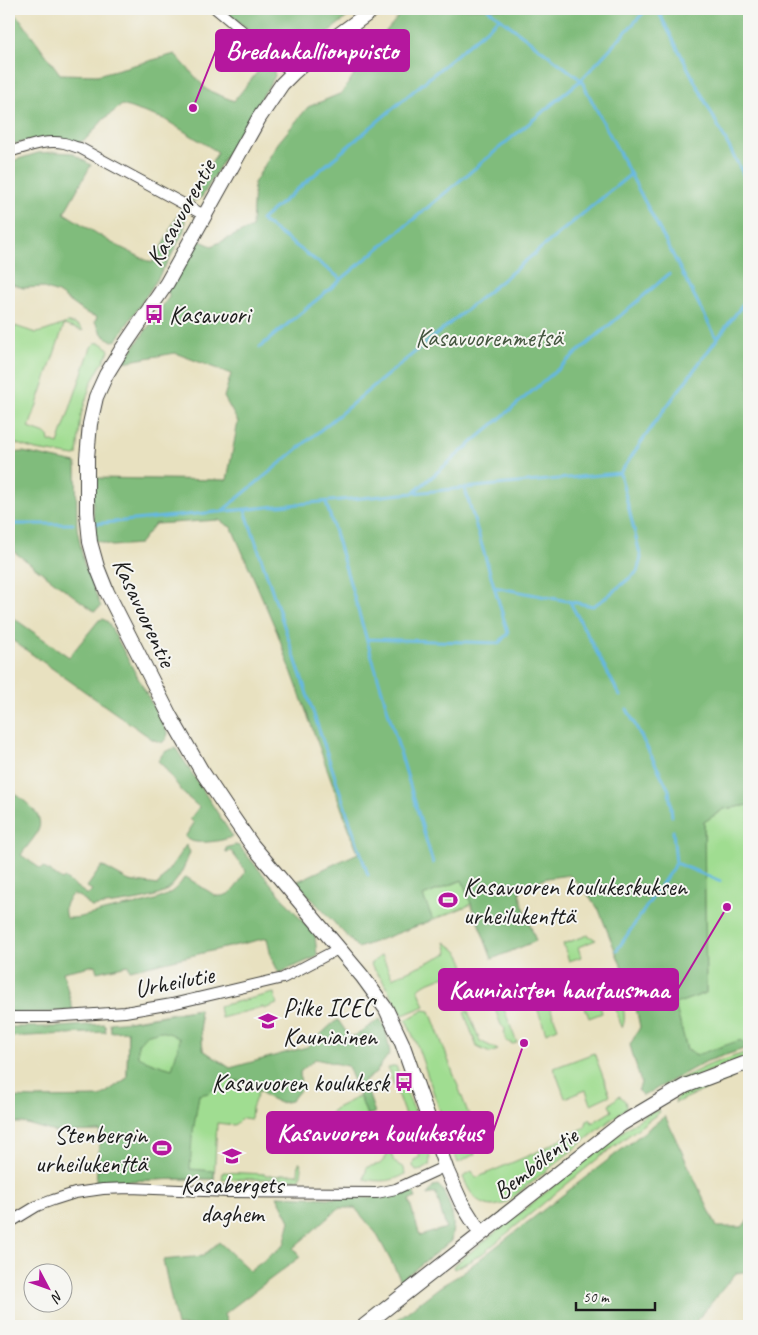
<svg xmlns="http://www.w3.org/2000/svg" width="758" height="1335" viewBox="0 0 758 1335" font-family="Caveat,sans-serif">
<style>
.green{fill:#a0dd91;stroke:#5e7c56}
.forest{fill:#80bc7b;stroke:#4e6c4c;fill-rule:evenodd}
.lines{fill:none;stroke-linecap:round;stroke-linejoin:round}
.stream{stroke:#65b8e1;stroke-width:3}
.street-casing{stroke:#3b3a35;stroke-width:12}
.secondary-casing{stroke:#3b3a35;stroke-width:16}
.street{stroke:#fff;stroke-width:10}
.secondary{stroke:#fff;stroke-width:14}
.labels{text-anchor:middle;stroke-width:4;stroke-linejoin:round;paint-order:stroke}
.street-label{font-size:25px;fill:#1c1c1c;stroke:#f6f6f2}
.poi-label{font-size:25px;fill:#1c1c1c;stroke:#f6f6f2;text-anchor:start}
.park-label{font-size:25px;fill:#44563f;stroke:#f6f6f2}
.leader{fill:none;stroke:#b5179e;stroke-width:2}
.callout-dot{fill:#b5179e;stroke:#f6f6f2;stroke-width:2}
.callout{fill:#b5179e;stroke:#b5179e;stroke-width:2}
.callout-label{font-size:26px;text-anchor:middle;font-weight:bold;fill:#fff}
</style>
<rect width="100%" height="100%" fill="#f6f6f2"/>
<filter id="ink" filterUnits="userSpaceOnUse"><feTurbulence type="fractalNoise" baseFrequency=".02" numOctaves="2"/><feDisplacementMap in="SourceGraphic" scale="10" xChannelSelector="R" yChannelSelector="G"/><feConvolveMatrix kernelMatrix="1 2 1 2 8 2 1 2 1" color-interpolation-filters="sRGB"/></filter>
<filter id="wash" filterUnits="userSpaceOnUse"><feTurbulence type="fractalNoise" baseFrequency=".0096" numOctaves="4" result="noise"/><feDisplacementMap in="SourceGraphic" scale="20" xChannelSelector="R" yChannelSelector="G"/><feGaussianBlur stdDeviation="1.12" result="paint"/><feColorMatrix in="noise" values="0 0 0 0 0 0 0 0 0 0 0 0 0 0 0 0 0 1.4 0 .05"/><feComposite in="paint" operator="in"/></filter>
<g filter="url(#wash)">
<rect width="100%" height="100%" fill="#e8e1c0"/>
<path class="green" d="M67,323C73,323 78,325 82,329L83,331L64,325L29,428L48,435L49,441L58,444L91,347L95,343C101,342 107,345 109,351L91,383L81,415L77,455L75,456L36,450L14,443L11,439L14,431L9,429L10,418L9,417V329L14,331L15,326L36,333L45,331Z
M749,805V1047L707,1061L687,1049L675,1004L706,993L704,822L724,809Z
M463,880L472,904L433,920L423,896Z
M588,935L596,940L578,947L581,957L569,961L563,944Z
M445,942C459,952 462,954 466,971L458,984L452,985L445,976L425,984L418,989L425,1006L403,1015L383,981L370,964L382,955L392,978L448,953Z
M610,985H614C621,995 628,1017 622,1028L612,997L599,1002L602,1013L589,1018L581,996Z
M542,987L558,1028L546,1033L531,991Z
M274,993L277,1004L264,1009L263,1007L221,1018L219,1006Z
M500,999L517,1043L513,1044L506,1041L504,1034L505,1029L501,1025L495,1009Z
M199,1009L203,1050L230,1068L225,1079L250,1083L259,1090L252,1108L251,1119L243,1118L234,1125L217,1123L214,1179H180L96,1182L101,1131L100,1097L127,1078L128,1021Z
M424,1010L430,1011L480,1145L473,1147L475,1154L458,1163L417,1045L406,1020Z
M468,1011L480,1041L498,1050L490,1053L477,1047L464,1012Z
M747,1052L748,1054L740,1059L664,1089L665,1086L711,1064Z
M594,1053L610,1095L591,1104L586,1090L565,1098L554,1068Z
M396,1066C399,1074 402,1083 406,1092C414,1110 434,1146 429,1166L422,1170L416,1171L413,1166L414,1160L420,1157L388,1068Z
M729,1075L732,1078L675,1103L676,1099L679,1096L714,1080Z
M360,1096L367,1115L340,1124L345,1140L324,1147L314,1142L317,1129L334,1109Z
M619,1096C625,1099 626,1102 626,1108L504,1204C501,1204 496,1206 492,1206C477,1205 468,1190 463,1177L472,1171L476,1178L537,1152L585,1127L587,1121L590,1119L592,1123L612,1111L609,1105Z
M659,1110L660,1112L601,1156L483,1253L470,1261L454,1269L453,1266L627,1128L649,1113Z
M389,1147L394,1162L404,1168L405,1174C393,1182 379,1182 364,1179L367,1167L380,1164L387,1156L386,1149Z
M299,1162H300L302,1168L300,1179H222L223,1172L265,1174V1175L281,1176V1174H298Z"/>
<path class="forest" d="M9,9L20,19L60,74L97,75L175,54L207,90L234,101L267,60L273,68L275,76L236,138L202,197L196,200L188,202L218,152L164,119L122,105L104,119L87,138L79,143L51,138L9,144Z
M223,9H358L294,58H284Z
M405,9H749V805L724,809L704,822L706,993L675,1004L687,1050L696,1055L741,1040L747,1048L707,1061L643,1096L638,1091L641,1083L630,1045L640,1027L634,998L599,910L583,888L569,875L547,878L520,888L521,900L536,941L492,959L462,880L423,896L433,920L358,948L296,882L358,853L277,632L232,528L219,520L155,524L139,544L112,546L95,540L93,507V478L227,480L238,422L224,397L231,374L175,353L123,362L154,319H155L160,313L158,312L169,297V293L167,292L198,240L212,246L252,227L254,183L278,143L308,107L342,93L369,51Z
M55,152L72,153L91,165L64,213L112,243L152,263L170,232L169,231L179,213C183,216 185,218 185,223C185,231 180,238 177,245C160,278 137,308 117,340L112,341L103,335L95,322L97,317L86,313L58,293L41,287L23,288L9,283V162L38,153Z
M23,452L76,463L77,528L84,564L101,607L94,611L9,548V453Z
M9,615L69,657L99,620L103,619L108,622L168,734L166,739L162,743L152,739L9,638Z
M175,748L177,750L231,834L232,836C227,841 204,843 196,842C192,842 188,839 185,837L194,823L190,819L199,807L185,795L164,767L158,761L164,752Z
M9,789C20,798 44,812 39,828C37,836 26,847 21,855L41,869L43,867L62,880L64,878L88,895L92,890L87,887L102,866L129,881L158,885L186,845L190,852C185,866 177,885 163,893C147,901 110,904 91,907L82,898L73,894C65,901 63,908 66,918C80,919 94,913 108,910C135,903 168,905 184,878L186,877L216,896C233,898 238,883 246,871L231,851L226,852V848L235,845L239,846L315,936L317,955L316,957L279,973L271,957L267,938L130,970L128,965L97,972L95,965L63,972L73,1010L55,1012L9,1013Z
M199,1009L203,1050L230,1068L307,1047L333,1023L338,1020L349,1036H355L380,1019L385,1027L390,1053L380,1066L376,1073L364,1081L375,1113L367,1115L348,1066L315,1059L300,1072L301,1089L291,1101L280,1103L267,1097L250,1083L225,1079L209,1093L199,1095L192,1138L190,1169L214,1171V1179H180L96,1182L100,1131L55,1132L23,1123H9V1097L36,1098L100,1097L127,1078L128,1031L111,1032L110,1023L138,1020ZM160,1031L171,1034L180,1039L172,1069L153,1063L138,1057V1044L146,1035Z
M104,1024L105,1025L106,1032L9,1037V1027H57Z
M665,1116L717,1227H742L749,1219V1271L736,1273L692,1326H389L441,1286L458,1276Z
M438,1185C445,1190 452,1211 453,1220C454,1226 452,1234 451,1241L401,1280L376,1233L355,1208H339L293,1248L300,1257L224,1314L228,1326H177L163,1260L203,1256L219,1242L250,1271L284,1245L290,1221L277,1196C321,1197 368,1204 410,1188L413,1191L416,1198L409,1200L420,1236L446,1228L436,1193L427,1195L434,1186Z"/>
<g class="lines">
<path class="stream" d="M488,9L581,80L717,339
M657,9L749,185
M341,279L261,220L500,18
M260,347L581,80L647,9
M413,493L669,274
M326,502L433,863
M245,510L368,875
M221,512L631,174
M9,524H73
M93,524L620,473L656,421L749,296
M494,587L593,606L604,599L637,572L641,558L620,473
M570,602L620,696
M367,639L499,643L508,633L465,489
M627,709L669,790L672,816
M673,831L676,863L720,881
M617,950L676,863
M742,1072L749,1070"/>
</g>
</g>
<g filter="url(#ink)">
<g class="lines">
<g class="street-casing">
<path id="street" d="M216,9L293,73
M9,152C26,147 46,139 64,143C69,144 74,147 80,148L204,215
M9,1017H50L125,1012L172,1004L283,978L338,949
M9,1223L37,1206L53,1200L75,1193L103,1189L130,1188L229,1192L377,1193L396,1189L446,1166"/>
</g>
<g class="secondary-casing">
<path id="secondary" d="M374,9L326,44L293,73L282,84L259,118L167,283L122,349L106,375L96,397L90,424L87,458V512L90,542L97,567L107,592L170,716L201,770L225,806L252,845L362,976L386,1009L402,1043L447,1171L461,1202L481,1234
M364,1326L621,1124L685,1086L749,1062"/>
</g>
<use href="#street" class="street"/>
<use href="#secondary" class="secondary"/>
</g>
</g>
<defs>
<g id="bus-bare" transform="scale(1.5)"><path d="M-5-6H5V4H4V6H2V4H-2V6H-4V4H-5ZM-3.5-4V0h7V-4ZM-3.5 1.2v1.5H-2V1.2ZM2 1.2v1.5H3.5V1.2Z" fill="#b5179e" stroke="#f6f6f2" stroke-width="2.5" paint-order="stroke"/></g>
<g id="stadium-bare" transform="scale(1.5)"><path d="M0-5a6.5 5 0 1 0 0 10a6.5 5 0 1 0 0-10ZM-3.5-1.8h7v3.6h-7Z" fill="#b5179e" stroke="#f6f6f2" stroke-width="2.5" paint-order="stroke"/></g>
<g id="school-bare" transform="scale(1.5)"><path d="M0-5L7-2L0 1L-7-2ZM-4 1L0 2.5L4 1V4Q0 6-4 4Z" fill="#b5179e" stroke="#f6f6f2" stroke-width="2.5" paint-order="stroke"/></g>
</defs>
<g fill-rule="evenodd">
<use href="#bus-bare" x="154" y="314"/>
<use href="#stadium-bare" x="448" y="900"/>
<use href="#school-bare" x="268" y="1021"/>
<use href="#bus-bare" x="404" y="1082"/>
<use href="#stadium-bare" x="162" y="1148"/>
<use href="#school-bare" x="232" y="1156"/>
</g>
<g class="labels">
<g class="street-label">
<text transform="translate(180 212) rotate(-61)" y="9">Kasavuorentie</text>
<text transform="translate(145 612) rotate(65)" y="9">Kasavuorentie</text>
<text transform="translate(174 981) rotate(-11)" y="9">Urheilutie</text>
<text transform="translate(535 1163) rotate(-38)" y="9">Bembölentie</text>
</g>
<g class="poi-label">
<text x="169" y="323">Kasavuori</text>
<text x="463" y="895">Kasavuoren koulukeskuksen<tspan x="463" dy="29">urheilukenttä</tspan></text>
<text x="283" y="1016">Pilke ICEC<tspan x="283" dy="29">Kauniainen</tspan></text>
<text x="389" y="1091" text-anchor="end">Kasavuoren koulukesk</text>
<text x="147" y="1143" text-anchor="end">Stenbergin<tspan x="147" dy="29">urheilukenttä</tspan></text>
<text x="232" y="1193" text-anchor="middle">Kasabergets<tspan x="232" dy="29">daghem</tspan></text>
</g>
<g class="park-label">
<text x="489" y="346">Kasavuorenmetsä</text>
</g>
</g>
<path class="leader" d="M193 108L216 50M727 907L678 989M524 1043L493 1132"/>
<g class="callout-dot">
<circle cx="193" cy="108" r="5"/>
<circle cx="727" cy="907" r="5"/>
<circle cx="524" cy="1043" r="5"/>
</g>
<g class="callout">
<rect x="216" y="30" width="193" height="41" rx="5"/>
<rect x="439" y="969" width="239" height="41" rx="5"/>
<rect x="267" y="1112" width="226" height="41" rx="5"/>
</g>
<g class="callout-label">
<text x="312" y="59">Bredankallionpuisto</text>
<text x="559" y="998">Kauniaisten hautausmaa</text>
<text x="380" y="1141">Kasavuoren koulukeskus</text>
</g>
<rect width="758" height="1335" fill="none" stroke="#f6f6f2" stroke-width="30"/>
<g transform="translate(48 1288) rotate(131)"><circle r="24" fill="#f6f6f2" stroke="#9f9f9c"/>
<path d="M0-4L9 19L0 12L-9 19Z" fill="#b5179e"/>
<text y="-8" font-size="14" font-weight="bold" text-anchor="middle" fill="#1c1c1c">N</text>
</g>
<path d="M576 1302v8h79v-8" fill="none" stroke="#1c1c1c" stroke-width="2.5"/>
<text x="583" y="1302" font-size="15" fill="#1c1c1c" stroke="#f6f6f2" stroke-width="4" paint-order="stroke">50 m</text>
</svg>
